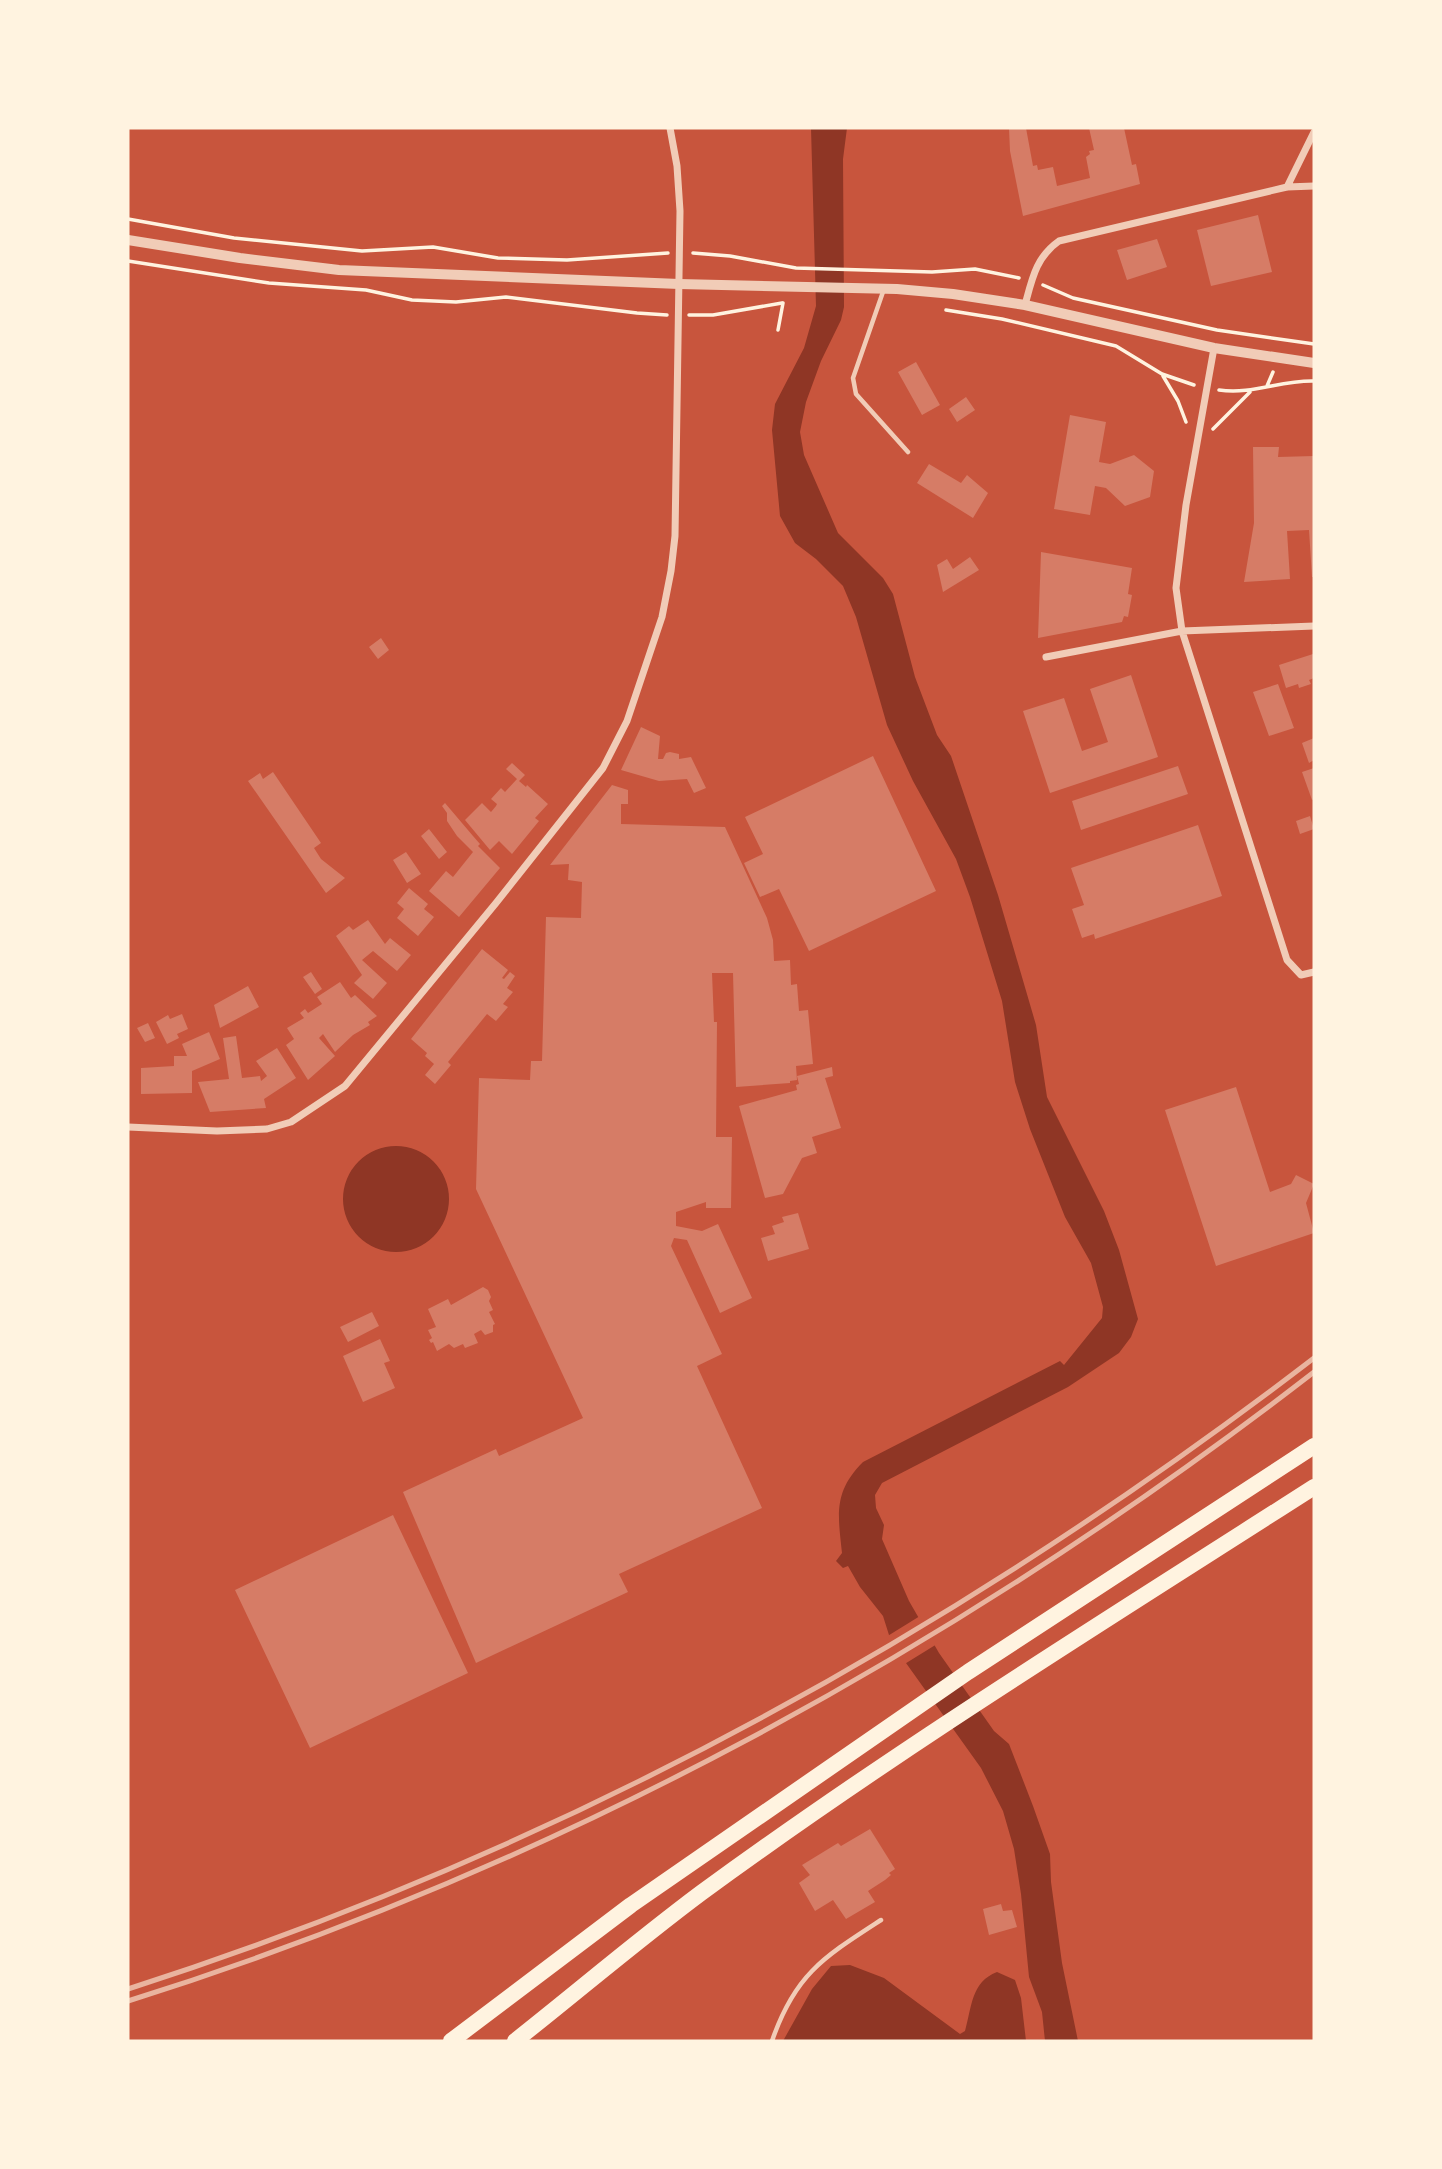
<svg xmlns="http://www.w3.org/2000/svg" width="1442" height="2169" viewBox="0 0 1442 2169" font-family="Figtree,sans-serif">
<style>
.water{fill:#8f3625}
.pier{fill:#c8553d}
.building{fill:#d67c66}
.lines{fill:none;stroke-linecap:round;stroke-linejoin:round}
.path{stroke:#fff3e0;stroke-width:3.5}
.service{stroke:#f1ccb7;stroke-width:4.5}
.minor{stroke:#f1ccb7;stroke-width:7}
.tertiary{stroke:#f1ccb7;stroke-width:10}
.motorway{stroke:#fff3e0;stroke-width:16}
.rail{stroke:#e9b49f;stroke-width:5}
</style>
<rect width="100%" height="100%" fill="#c8553d"/>
<path class="water" d="M811,128H847L843,159L844,307L841,320L821,361L806,402L800,432L804,455L838,533L883,578L893,594L915,677L937,735L951,756L998,895L1036,1025L1047,1097L1104,1211L1119,1250L1138,1319L1131,1337L1119,1353L1068,1387L882,1483L875,1495L876,1508L884,1525L882,1539L909,1601L939,1653L994,1731L1009,1744L1033,1806L1050,1854L1051,1882L1062,1963L1078,2041H1045L1042,2012L1029,1977L1021,1894L1014,1849L1003,1811L981,1768L906,1663L889,1635L883,1616L860,1587L848,1566L843,1568L836,1561L842,1553C838,1515 833,1492 863,1462L1060,1361L1064,1365L1102,1318L1103,1307L1091,1263L1065,1217L1030,1129L1015,1082L1002,1001L970,897L956,859L913,781L887,725L856,617L843,586L816,559L795,543L780,516L772,430L775,404L804,348L816,306Z
M343 1199a53 53 0 1 1 106 0a53 53 0 1 1-106 0Z
M850,1965L884,1978L960,2034L965,2031C972,2007 971,1982 997,1972L1015,1980L1021,1998L1026,2041H783L812,1989L831,1966Z"/>
<path class="pier" d="M920,1616L937,1644L903,1665L886,1637Z"/>
<path class="building" d="M1009,128H1026L1033,166L1037,165L1038,170L1053,167L1057,186L1090,178L1086,157L1090,154L1089,151L1094,150L1089,128H1124L1132,165L1136,164L1140,184L1023,216L1010,151Z
M1258,215L1272,272L1211,286L1197,230Z
M1157,239L1167,267L1127,280L1117,250Z
M916,362L940,405L922,415L898,372Z
M966,397L975,410L957,422L949,409Z
M1070,415L1106,422L1099,462L1110,464L1134,455L1154,471L1150,497L1125,506L1106,488L1095,486L1090,515L1054,509Z
M1253,447H1279L1278,457L1314,456V577H1312L1309,530L1287,531L1290,579L1244,582L1254,523Z
M929,464L961,483L967,475L988,493L973,518L917,483Z
M1041,552L1132,568L1128,594L1132,595L1128,617L1124,616L1122,622L1038,638Z
M970,557L979,570L943,592L937,565L947,559L953,569Z
M381,638L389,650L378,659L369,647Z
M1313,654L1314,678L1309,680L1311,684L1299,688L1298,684L1286,688L1279,665Z
M1131,675L1158,757L1050,793L1023,711L1064,698L1082,751L1108,742L1090,689Z
M1278,684L1294,728L1269,736L1253,692Z
M641,727L660,736L658,759H663L666,753L670,752L679,754V759L691,757L706,788L694,793L687,779L659,781L621,770Z
M1314,738V760L1309,763L1302,743Z
M873,756L936,891L809,951L779,889L760,897L744,863L763,854L745,817Z
M512,763L525,775L519,781L526,787L527,785L548,804L535,818L539,821L512,854L499,841L490,850L465,820L482,803L491,812L496,806L497,804L491,799L501,788L505,792L517,779L506,769Z
M1178,766L1188,794L1081,830L1072,801Z
M1314,768V799L1312,800L1302,772Z
M273,772L321,843L314,848L321,859L345,878L326,893L248,781L260,773L263,779Z
M612,785L628,790V804H621V824L725,827L767,918L773,940L774,961L790,960L791,985L797,984L799,1011L808,1010L813,1064L796,1066L797,1080L790,1081V1083L736,1087L733,973H712L714,1022H717L716,1137H732L731,1208H706V1202L676,1212V1226L702,1231L718,1224L752,1298L720,1313L687,1240L674,1238L671,1246L722,1354L697,1366L762,1508L619,1574L628,1592L476,1663L403,1492L496,1449L499,1456L583,1418L476,1189L479,1078L530,1080L531,1061H542L546,917L581,918L582,882L568,880L569,864L550,865Z
M445,803L473,836L480,844L478,846L500,868L459,917L429,891L446,871L453,877L473,852L457,836L447,821V813L442,806Z
M1310,816L1314,829L1300,834L1296,821Z
M1198,825L1222,896L1095,939L1094,934L1082,938L1072,909L1084,905L1071,868Z
M429,829L447,852L439,859L421,836Z
M406,852L421,874L407,883L393,860Z
M409,888L428,904L424,909L434,917L418,936L397,918L404,909L397,903Z
M368,920L385,944L390,938L411,955L397,971L373,951L362,960L387,983L373,999L354,983L362,975L336,936L349,926L353,930Z
M482,949L508,970L502,978L504,979L510,972L515,976L507,988L513,992L503,1004L508,1007L496,1021L487,1014L448,1062L451,1065L435,1084L425,1075L434,1064L425,1056L427,1053L411,1039Z
M311,972L322,989L315,994L303,977Z
M340,982L351,998L355,995L377,1016L368,1022L370,1025L353,1035L335,1052L323,1034L319,1038L335,1056L308,1080L286,1045L294,1039L287,1028L304,1018L300,1013L305,1009L308,1013L322,1004L317,997Z
M248,986L259,1007L220,1028L214,1005Z
M182,1014L188,1029L177,1034L179,1038L167,1044L156,1022L168,1015L170,1019Z
M148,1023L155,1038L145,1042L137,1028Z
M209,1032L220,1059L192,1071V1093L141,1094V1068L174,1066V1056H187L182,1044Z
M236,1036L242,1078L260,1076L261,1081L267,1076L256,1061L277,1048L296,1078L264,1099L266,1108L210,1112L198,1082L229,1079L223,1038Z
M832,1067L833,1076L825,1078L841,1128L812,1137L817,1153L802,1158L783,1194L765,1198L739,1106L797,1090L796,1085L799,1084L797,1076Z
M1236,1087L1270,1192L1291,1184L1296,1175L1314,1184L1306,1203L1314,1233L1216,1266L1165,1110Z
M798,1213L809,1249L768,1261L761,1238L775,1234L772,1226L784,1222L782,1217Z
M483,1287L488,1290L491,1297L489,1301L493,1310L489,1312L495,1324L493,1325V1332L485,1335L481,1330L474,1334L478,1343L465,1348L463,1344L454,1348L449,1344L437,1351L433,1342L431,1343L429,1340L432,1338L428,1330L436,1327L428,1309L448,1299L451,1305Z
M372,1312L379,1326L348,1342L340,1327Z
M380,1339L390,1361L384,1363L395,1388L363,1402L343,1356Z
M393,1515L468,1673L310,1748L235,1590Z
M870,1829L895,1869L889,1873L891,1875L885,1880L868,1891L875,1902L846,1919L833,1900L815,1911L799,1883L810,1875L802,1865L838,1843L841,1846Z
M1001,1904L1003,1911L1012,1910L1017,1927L989,1935L983,1909Z"/>
<g class="lines">
<path class="path" d="M128,219L234,238L362,251L433,247L498,258L567,260L668,253
M693,253L730,256L796,268L932,272L975,269L1019,278
M128,261L269,283L366,290L412,300L456,302L506,297L637,313L667,315
M1043,285L1073,298L1217,330L1314,344
M946,310L1002,319L1116,346L1162,374L1194,385
M689,315H713L782,303
M778,330L783,303
M1163,376L1178,401L1186,422
M1267,386L1273,372
M1219,390C1252,395 1281,380 1314,381
M1213,429L1250,392"/>
<path class="service" d="M884,289L853,378L856,394L908,452
M772,2041C795,1974 824,1957 881,1920"/>
<path class="minor" d="M1287,187L1314,132
M1025,305C1032,279 1036,257 1059,241L1287,187L1314,186
M1214,348L1186,505L1176,588L1182,631L1287,960L1301,975L1314,972
M1046,657L1182,631L1314,626
M128,1127L217,1131L267,1129L291,1122L345,1086L496,903L603,768L627,721L662,617L671,571L675,536L680,211L677,166L670,128"/>
<path class="tertiary" d="M128,240L240,258L339,270L679,284L897,289L953,294L1025,305L1214,348L1314,363"/>
<path class="motorway" d="M451,2041L631,1905L968,1672L1314,1446
M515,2041C577,1992 638,1940 701,1893C899,1748 1108,1619 1314,1487"/>
<path class="rail" d="M128,1989C561,1850 954,1634 1314,1358
M128,2001C558,1866 958,1647 1314,1372"/>
</g>
<rect width="1442" height="2169" fill="none" stroke="#fff3e0" stroke-width="259"/>
</svg>
